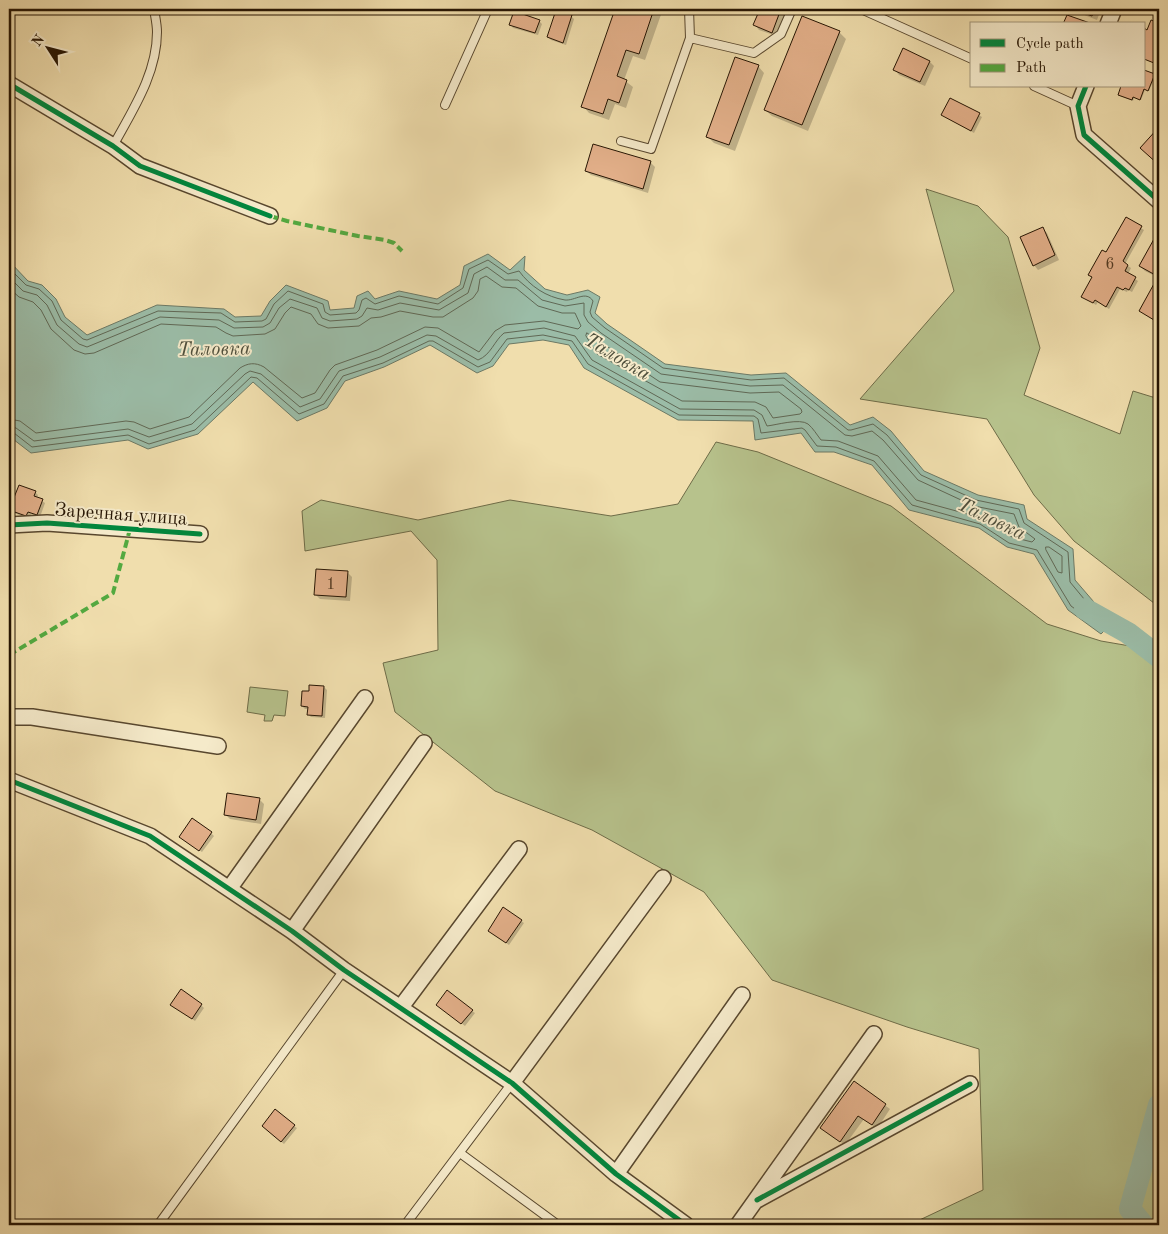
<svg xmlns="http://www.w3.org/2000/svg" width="1168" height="1234" viewBox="0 0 1168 1234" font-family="'Old Standard TT',serif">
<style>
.green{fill:#b7c28c;stroke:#6e6c48}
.water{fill:#9bbca7;stroke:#6c7965}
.shadow{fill:#0003}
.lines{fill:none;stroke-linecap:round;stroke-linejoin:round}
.shore{stroke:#606855;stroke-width:1}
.river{stroke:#9bbca7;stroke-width:22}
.building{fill:#e2af89;stroke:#261503}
.lane-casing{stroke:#58472e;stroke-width:10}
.street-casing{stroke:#58472e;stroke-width:18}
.lane{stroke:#f5eaca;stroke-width:8}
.street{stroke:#f5eaca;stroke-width:15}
.quiet{stroke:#53a940;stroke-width:4;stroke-dasharray:8 4;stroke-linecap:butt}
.cycleway-casing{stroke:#f5eaca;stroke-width:8}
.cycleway{stroke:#00873e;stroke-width:5}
.labels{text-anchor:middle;stroke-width:4;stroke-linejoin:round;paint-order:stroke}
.number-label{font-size:16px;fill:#553c24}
.street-label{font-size:19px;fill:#261503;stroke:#f5eaca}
.water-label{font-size:20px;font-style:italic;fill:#4f4f3c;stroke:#f5eaca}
</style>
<rect width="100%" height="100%" fill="#f0dead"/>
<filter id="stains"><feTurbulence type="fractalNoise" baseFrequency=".004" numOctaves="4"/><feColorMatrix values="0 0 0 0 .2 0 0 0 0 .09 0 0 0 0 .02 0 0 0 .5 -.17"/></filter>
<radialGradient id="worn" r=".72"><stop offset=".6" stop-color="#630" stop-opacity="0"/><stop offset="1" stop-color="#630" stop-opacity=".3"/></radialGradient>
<path class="green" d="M926,189L978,206L1008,237L1040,348L1024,395L1120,434L1133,391L1159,399V607L1074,541L1034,495L987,419L860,399L954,291Z
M716,442L758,452L891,506L1047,624L1101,641L1159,651V1225H909L983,1190L979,1049L907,1027L772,980L704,892L592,830L495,791L395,712L383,663L438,650L437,560L411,531L305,551L302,511L321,500L418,520L510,500L611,516L678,504Z
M250,687L288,691L285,716L274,715L272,721H264L265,715L247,712Z"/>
<path class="water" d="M488,254L510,270L525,256L524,270L545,289L567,295L588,290L600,297L595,313L607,324L665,364L751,375L786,373L850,425L873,417L891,431L924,471L978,495L1024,505L1027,519L1073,549L1075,580L1112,623L1101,634L1068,610L1034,554L1007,547L979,528L909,510L872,465L834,452H815L801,433L755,440L753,421L678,420L584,368L569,345L543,340L509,344L493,366L477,373L430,345L384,367L345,381L327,408L297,421L253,382L198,434L148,449L128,440L31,453L9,436V261L28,281L42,285L56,299L65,317L87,335L157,305L224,309L235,317L261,316L270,301L286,285L328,301L330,310L354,308L357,296L368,291L375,299L399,291L437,299L460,285L464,266Z"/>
<path class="shadow" d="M616,9H663L645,60L633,56L624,80L633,87L626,108L615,104L609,120L589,113L583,106Z
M761,9H787L776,36L759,30L755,25Z
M1058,9H1101L1097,20L1074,11L1072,15Z
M1153,9H1159V16L1157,15L1159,11Z
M571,16L574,19L566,45L551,40L548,37Z
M539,21L542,24L538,35L513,28L511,25Z
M1152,22L1159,25V53L1155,63L1144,59L1148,31Z
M839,32L846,39L808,131L772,116L765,110Z
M930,62L934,66L925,86L899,75L895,70Z
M758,66L764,73L735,151L714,143L707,136Z
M1154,75L1155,76L1149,91L1145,90L1141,100L1134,98L1133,101L1120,96L1144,86Z
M951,100L982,117L974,133L943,115Z
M594,145L651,163L655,167L648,193L591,175L586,171Z
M1126,219L1144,230L1125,264L1131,268L1128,274L1138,281L1132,292L1128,290L1127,292L1120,289L1109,309L1098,302L1096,305L1083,297Z
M1043,229L1047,233L1059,260L1038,270L1034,265Z
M1155,241L1159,243V278L1145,271L1140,266Z
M1156,284L1159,286V324L1140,311Z
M35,492L38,495L37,498L45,503L40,517L31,514L29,519L14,513L11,510Z
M348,573L352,577L350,601L320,599L315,594Z
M324,687L327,690L325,718L311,717L308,714L309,709H305L302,706L310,693Z
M259,799L264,804L261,824L230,819L225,814Z
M211,833L214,836L202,852L184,840Z
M521,921L524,923L509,945L492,933Z
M201,1005L204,1008L195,1021L175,1007Z
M441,1008L472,1011L475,1013L465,1026Z
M854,1083L890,1109L877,1129L864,1119L845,1145L827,1132Z
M294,1126L297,1128L284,1144L266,1129Z"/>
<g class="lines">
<path class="shore" d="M9,268L26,285L39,289L52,301L61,320L83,339L87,340L158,311L221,313L235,322L262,321L266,319L274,304L288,291L323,304L325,312L330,315L356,313L359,310L362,300L366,298L375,304L399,296L438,304L463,288L469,269L488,260L508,274L519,271C530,286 546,297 565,300C575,301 586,290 593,301L590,312L592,317L605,328L663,368L751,380L784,378L848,430H851L873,424L887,435L921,475L976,500L1019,509L1024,523L1068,552L1070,582L1104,623L1102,626H1099L1071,606L1037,550L1009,543L980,524L912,505L874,461L836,447L817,446L805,430L802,428L761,433L758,419L754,416L679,415L588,364L572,341L543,335L507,339L490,362L478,367L433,341H429L383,363L343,376L324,404L299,414L257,378L251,377L195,430L149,444L128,435L32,447L14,433L9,432
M9,277L23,291L37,295L47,305L57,325L79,344L87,347L160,317L219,320L234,328L263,327L270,323L279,308L290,299L317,308L322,318L330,321L357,319L362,316L367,308L378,310L400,303L439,310L468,293L474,274L487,267L505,280H518L542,300L565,306L584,303V315L588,322L601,333L661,374L750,386L783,385L845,435L852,436L872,431L883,440L918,480L974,506L1014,514L1019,527L1035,539L1032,542L1012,537L982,518L916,500L878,456L838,441L821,440C817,435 813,428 808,424C800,418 776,425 767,426L762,415L754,410L680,409L592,360L575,336L544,328L504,333C494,341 491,355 478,360L436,336L427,335L380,357L339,371L320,399L300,407L261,374L250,371L245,374L192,424L149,437L128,429L34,441L16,428L9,426
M9,288L19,297L33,302L41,310L51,329L74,350L85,354L94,353L161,324L216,327L226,333L233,336L265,334L275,329L285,313L291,307L311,314L318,324L328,328L359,326L371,318L381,317L400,311L433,317H443L473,298L478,291L480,279L486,276L502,287L516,288L538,306L562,313H575L581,326L578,329L544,321L505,325L495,331L479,352L438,328L425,327L377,350L335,365L330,370L315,393L302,398L264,367C255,362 248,363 240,368L189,417L150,429L134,422L126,421L36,433L20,421L9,419
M587,333L660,382L750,393L779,392L801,409L802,412L800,414L773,418L766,407L755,402L682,401L597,354L586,336Z
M1046,547H1049L1062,556V573L1058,572L1046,550Z"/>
<path class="river" d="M1085,609L1128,633L1159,657
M1143,1225L1130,1209L1159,1105"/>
</g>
<path class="building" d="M615,9H654L639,54L626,50L617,76L627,80L619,103L608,99L603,114L581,107Z
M760,9H781L772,33L753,25Z
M1073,9H1095L1092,16Z
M556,10L572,15L563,43L547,37Z
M514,11L540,20L535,33L509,25Z
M1067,15L1090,23L1089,24H1063Z
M802,16L840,31L802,125L764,110Z
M1151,20L1159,23V51L1154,63L1144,59V28L1147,30Z
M903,48L930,61L920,82L893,70Z
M735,57L759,65L729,145L706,137Z
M1144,70L1155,74L1148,91L1144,89L1140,100L1133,97L1132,100L1118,95L1121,86H1144Z
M950,98L980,113L971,131L941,115Z
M1159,127V165L1140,148Z
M593,144L651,161L643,189L585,171Z
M1126,217L1142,226L1123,261L1128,265L1125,271L1136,277L1129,290L1125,288L1123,290L1117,287L1106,307L1095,300L1093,303L1081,297L1092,277L1088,275L1102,250L1106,252Z
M1043,227L1055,255L1033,266L1020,237Z
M1154,239L1159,242V277L1139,266Z
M1155,282L1159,285V323L1139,311Z
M19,485L36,491L34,496L43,499L37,515L28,512L26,516L9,510Z
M316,569L348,571L346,597L314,595Z
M309,685L324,686L322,716L307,715L308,707L301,706L302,691H309Z
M227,793L260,798L256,820L224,815Z
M192,818L212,832L199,851L179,837Z
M503,907L522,920L506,943L488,931Z
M181,989L202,1004L192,1019L170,1005Z
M447,990L473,1010L461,1024L436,1005Z
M854,1081L886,1104L872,1125L858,1116L840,1142L820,1128Z
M275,1109L295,1125L281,1142L262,1126Z"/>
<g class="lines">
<g class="lane-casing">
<path id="lane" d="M861,9L972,59
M690,38L754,53L781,34L792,9
M1034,86L1078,106
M445,105L488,9
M621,141L651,149L690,38L689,9
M113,146C132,111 157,74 157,32C157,24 155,16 154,9
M460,1153L558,1225
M158,1225L344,970
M405,1225L512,1083"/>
</g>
<g class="street-casing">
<path id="street" d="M1108,24L1114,9
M9,84L113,146L140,166L270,216
M1086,86L1078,106L1084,135L1159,201
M9,525L47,523L200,534
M9,717H32L218,746
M9,780L150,836L292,931L344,970L512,1083L616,1174L686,1225
M229,889L365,698
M292,931L424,743
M401,1007L519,849
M512,1083L663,878
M616,1174L742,995
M757,1200L970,1084
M738,1225L874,1034"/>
</g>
<use href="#lane" class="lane"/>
<use href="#street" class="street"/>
<path class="quiet" d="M270,216L287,221L358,236L385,240L394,243L402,251
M9,655L113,593L130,529"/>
<g class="cycleway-casing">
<path id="cycleway" d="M9,84L113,146L140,166L270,216
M1086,86L1078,106L1084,135L1159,201
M9,525L47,523L200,534
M9,780L150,836L292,931L344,970L512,1083L616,1174L686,1225
M757,1200L970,1084"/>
</g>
<use href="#cycleway" class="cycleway"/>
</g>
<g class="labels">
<g class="number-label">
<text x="1110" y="269">6</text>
<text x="331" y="589">1</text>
</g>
<g class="street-label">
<text transform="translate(121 513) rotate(4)" y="7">Заречная улица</text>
</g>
<g class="water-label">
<text transform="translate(214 348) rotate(-1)" y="7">Таловка</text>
<text transform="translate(618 356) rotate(31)" y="7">Таловка</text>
<text transform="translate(992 518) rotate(26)" y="7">Таловка</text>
</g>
</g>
<rect width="1168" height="1234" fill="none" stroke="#f0dead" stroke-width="30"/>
<rect x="10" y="10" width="1148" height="1214" fill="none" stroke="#261503" stroke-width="2.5"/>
<rect x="15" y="15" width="1138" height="1204" fill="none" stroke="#261503"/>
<rect x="970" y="22" width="175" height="65" fill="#f5eaca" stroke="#a2957a"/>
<rect x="980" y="39" width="25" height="8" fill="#00873e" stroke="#a2957a"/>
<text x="1016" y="48" font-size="15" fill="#261503">Cycle path</text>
<rect x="980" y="64" width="25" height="8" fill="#53a940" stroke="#a2957a"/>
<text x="1016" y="72" font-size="15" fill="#261503">Path</text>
<g transform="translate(48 48) rotate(306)" stroke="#f5eaca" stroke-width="4" paint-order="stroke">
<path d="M0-4L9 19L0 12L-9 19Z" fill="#261503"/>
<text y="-8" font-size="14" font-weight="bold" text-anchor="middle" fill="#261503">N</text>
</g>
<rect width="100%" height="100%" filter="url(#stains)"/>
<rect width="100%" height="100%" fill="url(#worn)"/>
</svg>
